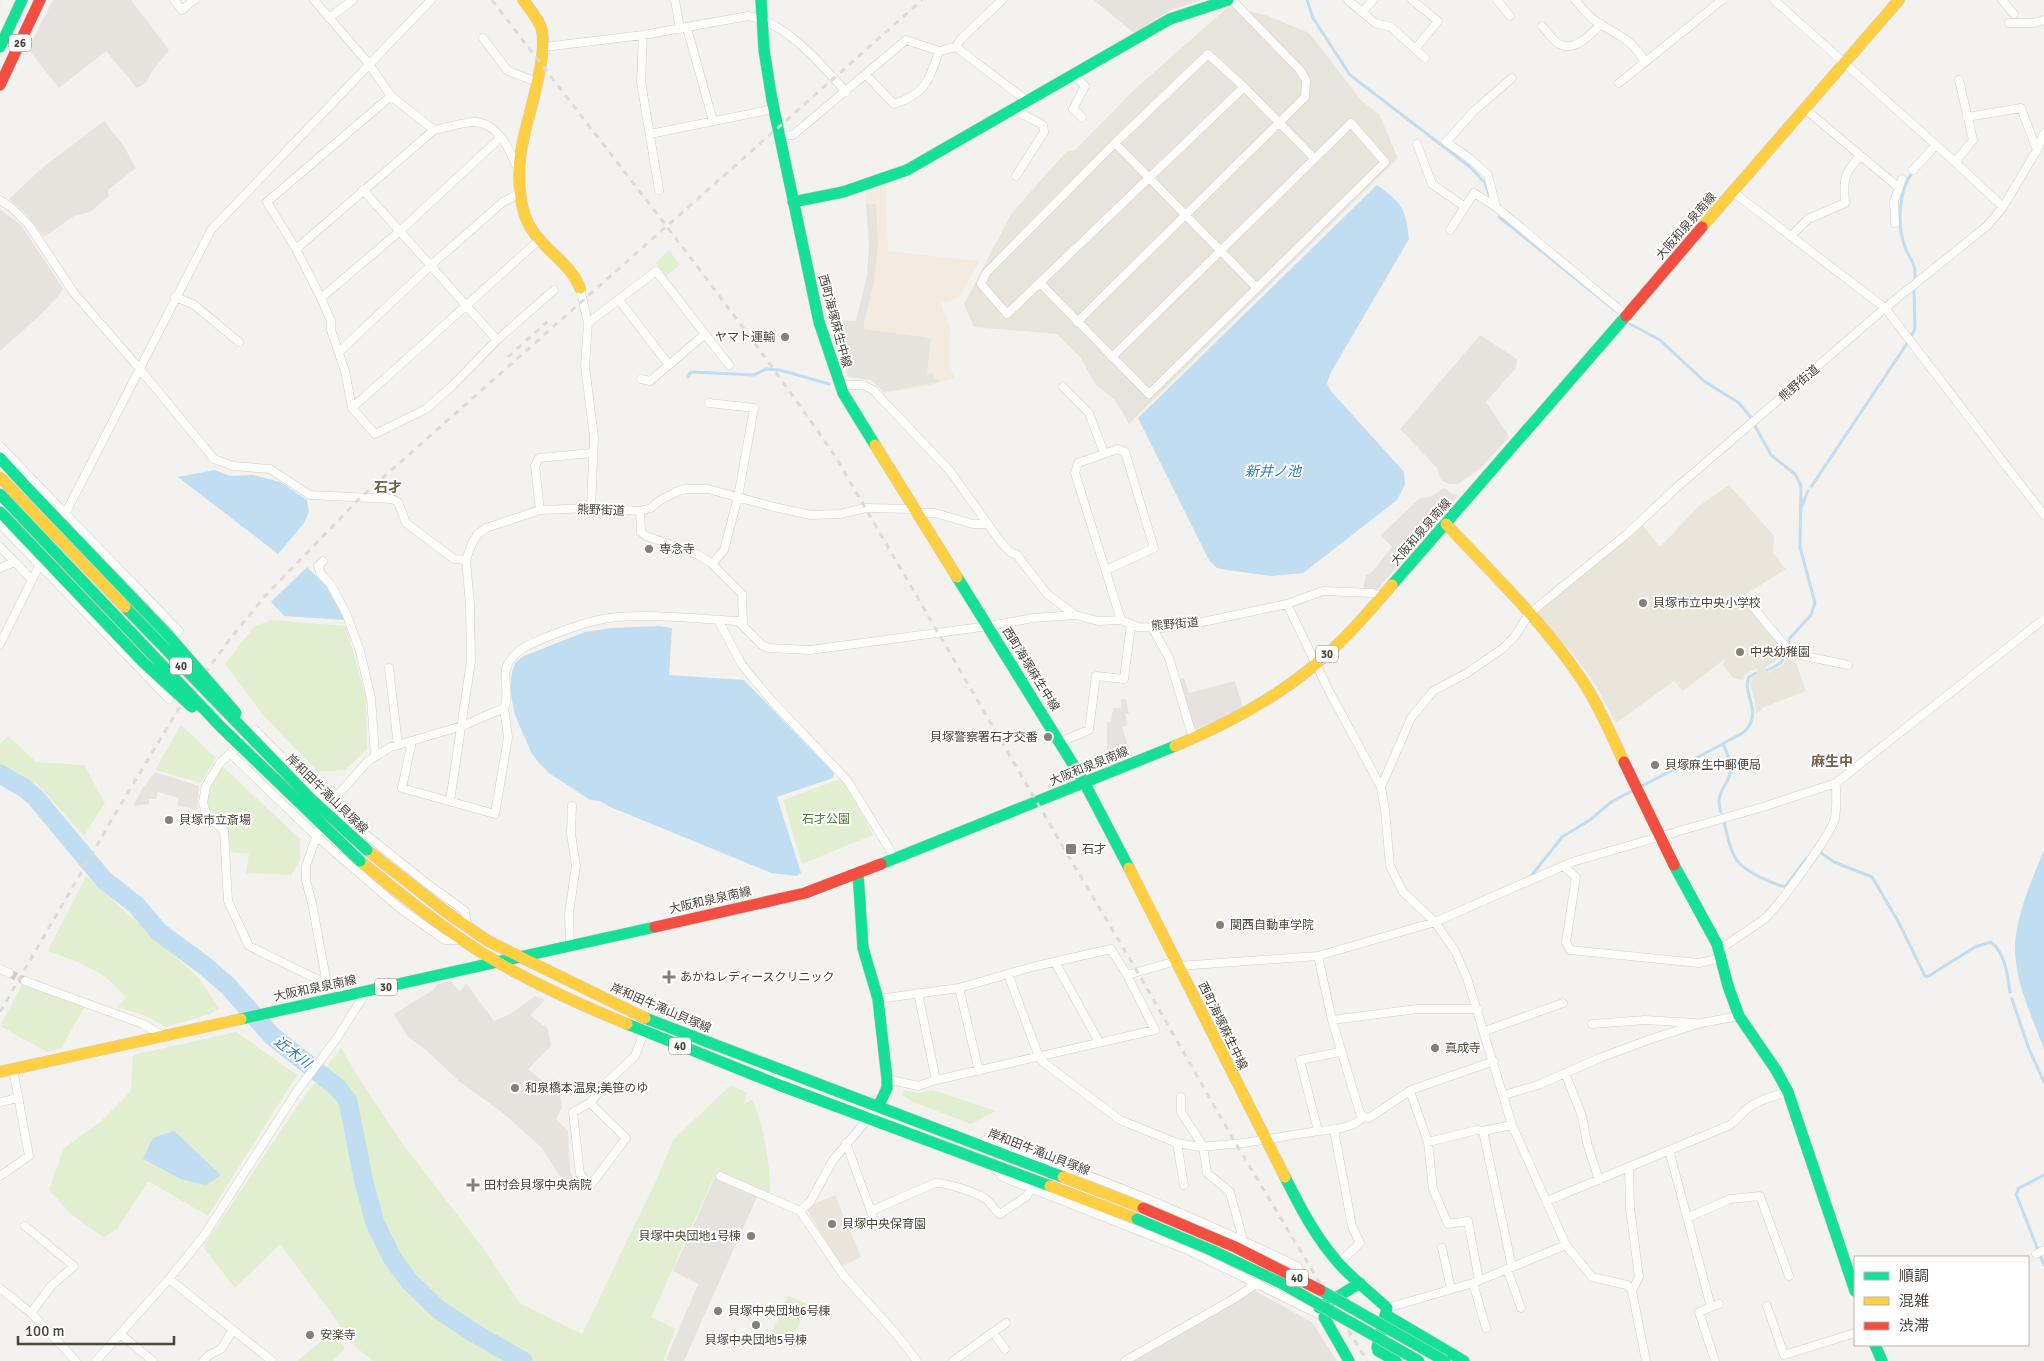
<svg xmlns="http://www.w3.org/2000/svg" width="2044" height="1361" viewBox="0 0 2044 1361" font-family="Signika,'Noto Sans JP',sans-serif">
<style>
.residential{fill:#e7e4dc}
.commercial{fill:#f3ebdf}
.industrial{fill:#e6e2de}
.education{fill:#eae5da}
.green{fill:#e1eecf}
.parking{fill:#e6e3df}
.water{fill:#c0ddf1}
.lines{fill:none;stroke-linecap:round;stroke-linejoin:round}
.stream{stroke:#c0ddf1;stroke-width:3}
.river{stroke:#c0ddf1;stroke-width:19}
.street-tunnel{stroke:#d2cfca;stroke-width:8;stroke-dasharray:8 4;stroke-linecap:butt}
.street-casing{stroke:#d2d0cb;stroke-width:9}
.fast-casing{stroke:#d3cfc5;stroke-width:12}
.slow-casing{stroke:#d3cfc5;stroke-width:12}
.jam-casing{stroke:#d3cfc5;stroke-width:12}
.street{stroke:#fdfdfc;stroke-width:8}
.fast{stroke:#16e098;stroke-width:11}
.slow{stroke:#ffcf43;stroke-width:11}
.jam{stroke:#f24e42;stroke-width:11}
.rail{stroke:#dbdbda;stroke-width:3;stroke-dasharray:6 6;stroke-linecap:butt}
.fast-bridge-casing{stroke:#d6cebb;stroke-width:12;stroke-linecap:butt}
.slow-bridge-casing{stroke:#d6cebb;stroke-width:12;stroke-linecap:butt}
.jam-bridge-casing{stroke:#d6cebb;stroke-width:12;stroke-linecap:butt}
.fast-bridge{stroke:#16e098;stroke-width:11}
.slow-bridge{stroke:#ffcf43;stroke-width:11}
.jam-bridge{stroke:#f24e42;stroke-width:11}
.poi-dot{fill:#868178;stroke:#fff;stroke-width:2}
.labels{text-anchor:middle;stroke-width:4;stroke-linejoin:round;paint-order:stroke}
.shield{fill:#fff;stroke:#817c74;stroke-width:1}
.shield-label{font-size:11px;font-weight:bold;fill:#4b4439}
.street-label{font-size:12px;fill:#4b4439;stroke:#fff}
.poi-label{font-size:12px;fill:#4b4439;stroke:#fff;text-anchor:start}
.park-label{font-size:12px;fill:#4a7f2a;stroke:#fff}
.water-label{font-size:14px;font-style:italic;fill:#2e7ab2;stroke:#fff}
.neighbourhood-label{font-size:14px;font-weight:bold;fill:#6e6250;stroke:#fff}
</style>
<rect width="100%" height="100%" fill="#f4f2ee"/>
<path class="residential" d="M1229,6L1268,16L1309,33L1362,101L1379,114L1398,158L1129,424L1116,401L1095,384L1081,358L1057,334L974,327L964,304L1011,214L1066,152L1075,150L1135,89Z"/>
<path class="commercial" d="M886,185L888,251L979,261L959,298L941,303L950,328L949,365L955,378L924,387L884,393L871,380L848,377L828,320L856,321L867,276L869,245L865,192Z"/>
<path class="industrial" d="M1094,0H1201L1171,10L1134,33Z
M1255,1291L1312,1322L1337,1361H1129L1203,1318Z"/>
<path class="education" d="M1729,485L1774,536L1773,553L1786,569L1748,593L1742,600L1780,645L1776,661L1766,667L1768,673L1781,666L1786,661L1787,654L1795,660L1806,691L1764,707L1756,714L1755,703L1750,683L1752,677L1758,675L1757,669L1750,671L1744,676L1743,680L1733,678L1723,665L1726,658L1683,691L1674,681L1616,723L1597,687L1574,655L1539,618L1537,608L1640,522L1660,547L1699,506Z
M835,1195L861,1257L842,1266L807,1210V1207Z"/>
<path class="green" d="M669,250L680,265L666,276L655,263Z
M271,620L346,626L366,698L367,749L345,770L318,772L263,715L225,664L254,627Z
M181,725L216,758L201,783L155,770Z
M8,736L36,762L84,765L105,803L84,836L38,785L0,765V744Z
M222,766L300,839V860L291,875L246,873L249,854L231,852L226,823C221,819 213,815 210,811C201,798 217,777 222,766Z
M843,778L873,835L802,864L783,800Z
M86,876L199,978L219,1008L210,1014L166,1027L146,1016L118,1007L126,998C108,972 76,961 48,951Z
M23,983L85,1007L61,1048L47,1052L0,1026Z
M236,1032L297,1075L208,1216L148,1181L118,1228L104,1238L71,1214L49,1190L64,1148L99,1123L131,1091L133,1055Z
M341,1048L362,1083L402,1143L486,1252L520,1303L582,1334L656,1181L673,1140L731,1085L747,1093L743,1105L752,1100C763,1120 771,1170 770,1193L717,1170L651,1317L676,1329L663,1361H373L357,1348L280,1244L235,1288L203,1247C249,1180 291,1111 341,1048Z
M904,1090L918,1093L933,1090L996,1111L971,1124L913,1102L903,1096Z
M788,1296L808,1304L792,1340L772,1332Z
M331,1333L345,1348L333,1361H297Z"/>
<path class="parking" d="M53,0H131L169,50L151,73L147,82L137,88L106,51L59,88L28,49Z
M104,121L123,145L136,168L108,190L109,196L90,212L74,216L44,237L27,215L9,199L42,168Z
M866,204H876L878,246L874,282L864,322V329L931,338L927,373L934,374L933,378L939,379V382L884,392L871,380L848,377L828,320L856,321L867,276L869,245Z
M0,209L21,225L63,288L59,295L38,317L0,351Z
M1480,335L1517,359L1516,368L1486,402L1509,437L1481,468L1458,484H1449L1441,480L1437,468L1400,429Z
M1444,488L1451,493L1459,495L1378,589L1374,590L1363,589L1366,575L1371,573L1392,547L1381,535L1419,499L1432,496Z
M1184,678L1189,693L1235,681L1243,708L1226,715V717L1194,730L1179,679Z
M1121,699H1126L1129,714H1125L1127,725L1122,727L1131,755L1114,762L1112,757L1109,758L1111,753L1107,749V722H1111L1113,708H1121Z
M155,772L199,786L197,810L177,805L179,798L158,792L156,799H149V804L133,806L142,789Z
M451,981L460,991L466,983L494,1021L512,1013L535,996L545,1000L530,1015L548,1029L551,1046L528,1069L560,1095L562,1108L556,1119L568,1131L570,1170L575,1186L572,1189L561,1178L542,1148L503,1113L461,1083L427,1051L407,1036L394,1014L433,990L438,984Z
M718,1170L760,1190L684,1361H671L666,1359L698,1284L673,1271Z"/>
<path class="water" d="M1377,185C1401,202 1406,208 1409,239L1330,374L1327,384L1331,391L1404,472L1405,485L1397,500L1303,573L1271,576L1227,570L1217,568L1209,560L1138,418Z
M215,470L230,476L253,475L280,482L307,500L309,512L304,523L278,554L178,477Z
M307,567L326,586L345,620L284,616L271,602Z
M659,626L672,628L669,675L744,680L834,773L833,778L777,797L801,873L797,876L771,873L608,806L600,801L590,800L549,773L539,763L531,752L515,715L510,691L512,672L516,662L524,656L585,632L611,628Z
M2044,850V1049C2031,1014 2010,972 2016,934C2021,904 2033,877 2044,850Z
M174,1131L221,1175L206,1185L181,1179L143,1159L153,1138Z"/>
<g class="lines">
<path class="stream" d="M1307,0L1313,18L1350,75L1470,167L1485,183L1489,195
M1913,172C1899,188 1897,223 1904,244C1909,261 1916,259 1915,280
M1499,217L1616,311
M1630,324L1660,340L1704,381L1739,403L1752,419
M1912,335L1915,328L1914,291
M688,377L690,373L693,372L754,375L766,369L780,370L829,384
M1755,426L1771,455L1795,474L1801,486L1800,547L1815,603L1811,615L1790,638L1781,663L1768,670
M1811,487L1908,342
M1801,508L1808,491
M1721,812C1713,791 1732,784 1731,766C1730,759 1726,751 1723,744C1730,738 1740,737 1746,730C1763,710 1741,693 1749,677L1756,673
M1724,822C1727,834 1730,853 1739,863C1750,874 1771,883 1785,887L1807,858
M1818,852H1820L1834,862L1872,877L1898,921L1925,976L1927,977L1975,947L1991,942C2005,953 2008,976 2010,992
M1531,876L1562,837L1590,820L1611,802L1723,744
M2012,999L2029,1049L2044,1082
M2044,1175L2019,1188L2016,1194L2044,1265"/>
<path class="river" d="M0,774L24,788L35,797L104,880L136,905L159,932L205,966L228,986L272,1036L338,1088L348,1101L363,1178L375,1223L391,1256L409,1281L438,1309L474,1333L523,1361"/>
<path class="street-tunnel" d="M9,973L25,981"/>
<g class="street-casing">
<path id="street" d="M174,0L182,10L194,0
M314,0L369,64L391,96L434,130C444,128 468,121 476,122C500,125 510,151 518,170
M675,0L680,29
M1002,0L960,40L956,47L1027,101
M1348,0L1375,23L1391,27L1425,58
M1412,0L1438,21L1415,49
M1497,0L1510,16
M1575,0C1581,6 1587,15 1594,20C1617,36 1630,36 1645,62
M1774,0L1955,162L2003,207
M2002,0L2014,14
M1362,12L1373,0
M329,18L353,0
M2009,23H2034L2044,20
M1542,26C1547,31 1553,41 1559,44C1575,53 1592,33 1601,24
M687,28L713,121
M643,35L641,82L659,190
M483,38L508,71L537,82
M544,47L643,35L748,16C785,21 822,65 846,92
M1073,74L1085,86L1073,109L1082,117
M866,75L894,104C926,94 929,80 939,51
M1512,78L1474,111L1446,142L1469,158L1488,175L1496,207L1626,315
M1619,83L1722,0
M1244,87L1007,314L981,284L987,272L1115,143L1208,54L1244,87L1314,158
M391,96L267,202L296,249L321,298L331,321V330L345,371L352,408L375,434L426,409L452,386L497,340L554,290
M1013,109L1043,125L1044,132L1016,176
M1805,109L1898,187
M1967,117L2021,108L2037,150
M650,134L774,109
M779,136L793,135L906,40L939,51L956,47
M1115,143L1257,288
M1417,144L1432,184L1465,207
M1955,162L1973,140L1959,80
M1913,170L1936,145
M363,190L497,340
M1733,192L1885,308L2044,515
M0,200L12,208L29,225L74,293L139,368L214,459L233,466L270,469L310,495L392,499L398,502L406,523L454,559L466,560
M1895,223L1894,201L1902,179
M1450,230L1474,193L1496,207
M1791,236L1808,219L1845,203C1843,178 1844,174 1860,156
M296,249L434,130
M1040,283L1149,394L1385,162L1351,123L1112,357
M580,288L588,323L585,366L594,437L591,508
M175,297L193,304L239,342
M321,298L400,231L501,137
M619,300L669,365
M1077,322L1305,97L1306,80L1299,69L1232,0
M588,323L656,271L729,365
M340,351L430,266L503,202L520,193
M641,379L650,381L704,335
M839,385H863L873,390L950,471L1000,541L1010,552L1017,555L1047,594L1075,615L1098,621L1121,620L1138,627L1162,628L1198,623L1287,604L1323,591L1373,593L1382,596
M1063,387L1089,413L1104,453
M709,403L754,408L738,497L724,550L712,564
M352,408L539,240
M0,446L179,631L170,641
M540,510L535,466L539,458L592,453
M640,511L641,532L646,536L697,554L710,562L742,594L743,624
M917,513H935L973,524H988
M0,524L169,699
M59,526L211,230L431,0
M0,547L15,562
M323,561L318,566L321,574L331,585L346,613L360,651L371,698L375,756
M0,568L15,562L32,580
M1106,570L1154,548L1125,452L1118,449L1078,463L1075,473L1121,620
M1748,601L1786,647L1795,654L1848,665
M1287,604L1329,691L1381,787L1385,810L1390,866L1403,892L1435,922L1455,951L1467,978L1512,1125L1566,1245L1592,1277L1627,1285L1632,1291L1646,1361
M718,620L742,665L772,701L847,780L895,858
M1152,627L1169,658L1193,738
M0,644L45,554
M389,668L398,745
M412,741L402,788L495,814L508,737L504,708
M1060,742L1089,730L1096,676L1124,679L1131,624
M231,754L316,836L402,910L445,940H460
M1381,787L1411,718L1433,691L1467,673L1502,649L1515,636L1529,614L1628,533L1675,489L1885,308L1987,226L2003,207L2037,150L2044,133
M450,801L471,661L470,604L466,560L472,543L478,534L486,528L540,510L591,508L640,511L651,508L659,501L678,491L686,489H708L774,507L811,515L840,514L865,508L914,509
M328,808L329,805L255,730L220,763L206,786L203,802L206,814L224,831L228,901L249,946L327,984L353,993
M321,823L306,866V881L312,903L327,984
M1563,866L1576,877L1566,942L1570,950L1699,963L1713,960L1721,956
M467,927L465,911L429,885L329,805L368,761L391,747L462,726L504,708C511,695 501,675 508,664C516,649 532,643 547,637C567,629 589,621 609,618C649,613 698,619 738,621L762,645L769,648L810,650L989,626L1033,618L1075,615
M570,946L569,913L576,866L571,834L572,806
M1719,951C1733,939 1748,931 1763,920C1776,910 1832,833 1835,818C1837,807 1836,795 1836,783
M1318,956L1332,1020L1360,1113L1363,1117L1369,1118L1411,1090L1494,1061
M1055,962L1099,1042
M1178,966L1318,956L1435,922L1572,862L1766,806L1836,783L2044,619
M0,969L9,973
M1008,974L1039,1057L1043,1062L1120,1120L1177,1143L1200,1147L1244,1143L1318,1131L1300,1060L1340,1052
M1127,975L1176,961
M25,981L143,1024L163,1036
M959,988L979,1071
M918,993L936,1080
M878,999L959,988L1032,967L1111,949L1127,975L1155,1030L936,1080L918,1086L887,1079
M1332,1020L1417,1009H1478
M1592,1024L1645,1020L1695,1023
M1485,1031L1563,1003
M1565,1073L1582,1116L1587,1143L1599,1180
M1410,1091L1428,1142L1477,1130L1483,1131
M1504,1095L1538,1085L1602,1057L1651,1039L1701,1023L1739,1016
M1181,1097V1112L1203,1146L1207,1173L1230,1192L1243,1240
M0,1102L18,1098
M590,1103L626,1138L590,1186L580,1174L573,1112L590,1103L606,1083L635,1056L644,1032
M1334,1130L1352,1226L1360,1243L1339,1263
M1318,1131C1332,1130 1354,1128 1363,1117
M985,1140C1093,1173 1196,1218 1297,1266L1305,1281
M1428,1142L1433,1189L1448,1224L1468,1221L1479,1280
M846,1143L876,1225
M1177,1143L1184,1185
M1669,1150L1711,1307
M993,1165L1002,1177L1188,1250L1324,1317
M1629,1167L1630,1208L1639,1277L1632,1291
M0,1176L29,1156L13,1069
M720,1176L800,1211L844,1276L897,1335L917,1361
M1547,1201L1730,1125C1739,1119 1740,1114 1747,1109C1758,1100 1774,1096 1788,1092
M800,1211L810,1202L833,1160L878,1107
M871,1211L935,1183C948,1183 975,1192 986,1199C991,1203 994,1210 1000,1214L1027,1196L1031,1188
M1687,1218L1730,1199L1760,1196L1789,1276
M25,1226L74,1266L51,1286L31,1313
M1442,1248L1451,1289
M2036,1254L2044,1250
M1512,1267L1483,1131L1512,1125
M1507,1269L1521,1308
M169,1279L272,1361
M1473,1283L1486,1328
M0,1288L31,1313L76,1361
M1767,1306L1784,1355L1855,1333
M1387,1308L1473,1283L1566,1245
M993,1332L1005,1349
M120,1334L153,1361
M96,1361L169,1279L205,1234L297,1091L337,1038L366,992
M203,1361L209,1355L221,1349L233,1330
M953,1361L1006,1323
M1125,1361L1237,1297L1257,1283
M1715,1361L1699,1312L1719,1304"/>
</g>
<g class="fast-casing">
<path id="fast" d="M761,0L764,50L772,100L819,322L843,393L875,445
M0,47L22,0
M793,202L843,192L907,170L1170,19L1228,0
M0,458L34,495
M0,512L7,519
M957,577L1084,782L1129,868
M1392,585L1626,316
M881,864L1175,746
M1674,865L1717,944L1728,986L1739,1016L1776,1070L1788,1092L1855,1291
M858,873L863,948L878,999L887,1079V1088L878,1107
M645,1018L1063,1177
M241,1019L655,927
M627,1024L779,1085L1050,1186
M1285,1177C1301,1209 1318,1242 1344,1269C1357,1282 1373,1295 1387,1308L1377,1347L1378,1351L1396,1361
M1319,1308L1360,1283
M1386,1315L1464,1361
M1324,1317L1349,1361
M1875,1345L1882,1361"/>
</g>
<g class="slow-casing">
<path id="slow" d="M523,0C529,8 536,16 540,25C551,47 528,115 523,141C518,162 518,188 523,209C531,245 568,257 580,288
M1702,227L1899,0
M875,445L957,577
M1446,524C1492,573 1542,621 1580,677C1598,703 1610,733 1624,762
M1175,746C1223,726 1271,701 1311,668C1341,644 1366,615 1392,585
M367,850L446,912L488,941L645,1018
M360,861C399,893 437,924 479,951C525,980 576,1003 627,1024
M1129,868L1285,1177
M0,1072L241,1019
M1063,1177L1143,1208
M1050,1186L1137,1219"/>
</g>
<g class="jam-casing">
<path id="jam" d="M0,85L40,0
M1626,316L1702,227
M1624,762L1674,865
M655,927L805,893L881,864"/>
</g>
<use href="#street" class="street"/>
<use href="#fast" class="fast"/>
<use href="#slow" class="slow"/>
<use href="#jam" class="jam"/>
<path class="rail" d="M492,0C607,151 727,299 835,456L1066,852L1137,971L1236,1144L1367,1361
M508,357L547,322
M0,1012L118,809L178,710L230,639L266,595L360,498L922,0"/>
<g class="fast-bridge-casing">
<path id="fast-bridge" d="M0,494L221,727L360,861
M34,495L169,636L236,713
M7,519L143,662L192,707
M125,607L311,799L367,850
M1137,1219L1211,1250L1281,1283L1419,1361
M1320,1290L1445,1361"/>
</g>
<g class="slow-bridge-casing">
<path id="slow-bridge" d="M0,477L125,607"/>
</g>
<g class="jam-bridge-casing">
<path id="jam-bridge" d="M1143,1208L1235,1247L1320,1290"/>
</g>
<use href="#fast-bridge" class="fast-bridge"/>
<use href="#slow-bridge" class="slow-bridge"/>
<use href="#jam-bridge" class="jam-bridge"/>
</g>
<g class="poi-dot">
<circle cx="785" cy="337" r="5"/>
<circle cx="649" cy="549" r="5"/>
<circle cx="1643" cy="603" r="5"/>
<circle cx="1740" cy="652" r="5"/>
<circle cx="1048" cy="737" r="5"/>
<circle cx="1655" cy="765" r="5"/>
<circle cx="169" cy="820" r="5"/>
<rect x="1065" y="843" width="12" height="12" rx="2.5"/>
<circle cx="1220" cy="925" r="5"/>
<path d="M666.5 969.5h5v5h5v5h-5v5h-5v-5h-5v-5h5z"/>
<circle cx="1435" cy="1048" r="5"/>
<circle cx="515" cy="1088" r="5"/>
<path d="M470.5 1177.5h5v5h5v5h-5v5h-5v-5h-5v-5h5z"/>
<circle cx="832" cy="1224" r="5"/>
<circle cx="751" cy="1236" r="5"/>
<circle cx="718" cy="1311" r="5"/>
<circle cx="756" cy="1325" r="5"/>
<circle cx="310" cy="1335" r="5"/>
</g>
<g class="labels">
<g class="shield">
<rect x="9" y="34.5" width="22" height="17" rx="4"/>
<rect x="1316" y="645.5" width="22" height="17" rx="4"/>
<rect x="170" y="657.5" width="22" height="17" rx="4"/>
<rect x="375" y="978.5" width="22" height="17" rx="4"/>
<rect x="669" y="1037.5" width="22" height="17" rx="4"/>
<rect x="1286" y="1269.5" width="22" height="17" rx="4"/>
</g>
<g class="shield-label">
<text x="20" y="47">26</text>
<text x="1327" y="658">30</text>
<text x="181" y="670">40</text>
<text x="386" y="991">30</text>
<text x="680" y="1050">40</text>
<text x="1297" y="1282">40</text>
</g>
<g class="street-label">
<text transform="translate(1686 226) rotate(-49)" y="4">大阪和泉泉南線</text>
<text transform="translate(835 321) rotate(75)" y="4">西町海塚麻生中線</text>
<text transform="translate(1799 383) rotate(-41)" y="4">熊野街道</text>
<text transform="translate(601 510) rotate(2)" y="4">熊野街道</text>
<text transform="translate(1421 532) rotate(-49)" y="4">大阪和泉泉南線</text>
<text transform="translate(1175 624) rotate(-5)" y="4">熊野街道</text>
<text transform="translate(1031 669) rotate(58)" y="4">西町海塚麻生中線</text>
<text transform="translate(1089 766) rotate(-22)" y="4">大阪和泉泉南線</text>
<text transform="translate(327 794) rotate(44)" y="4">岸和田牛滝山貝塚線</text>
<text transform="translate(710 900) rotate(-13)" y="4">大阪和泉泉南線</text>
<text transform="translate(315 988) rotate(-12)" y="4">大阪和泉泉南線</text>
<text transform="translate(661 1008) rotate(23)" y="4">岸和田牛滝山貝塚線</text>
<text transform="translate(1223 1026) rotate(64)" y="4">西町海塚麻生中線</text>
<text transform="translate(1039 1152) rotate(21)" y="4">岸和田牛滝山貝塚線</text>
</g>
<g class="poi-label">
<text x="775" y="341" text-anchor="end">ヤマト運輸</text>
<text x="659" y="553">専念寺</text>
<text x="1653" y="607">貝塚市立中央小学校</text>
<text x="1750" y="656">中央幼稚園</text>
<text x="1038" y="741" text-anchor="end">貝塚警察署石才交番</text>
<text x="1665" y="769">貝塚麻生中郵便局</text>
<text x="179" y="824">貝塚市立斎場</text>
<text x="1082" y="853">石才</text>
<text x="1230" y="929">関西自動車学院</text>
<text x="680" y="981">あかねレディースクリニック</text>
<text x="1445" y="1052">真成寺</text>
<text x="525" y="1092">和泉橋本温泉;美笹のゆ</text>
<text x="484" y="1189">田村会貝塚中央病院</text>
<text x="842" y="1228">貝塚中央保育園</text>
<text x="741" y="1240" text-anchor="end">貝塚中央団地1号棟</text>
<text x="728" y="1315">貝塚中央団地6号棟</text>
<text x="320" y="1339">安楽寺</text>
<text x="756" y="1344" text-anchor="middle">貝塚中央団地5号棟</text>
</g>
<g class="park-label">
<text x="826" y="823">石才公園</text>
</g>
<g class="water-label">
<text x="1273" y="476">新井ノ池</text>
<text transform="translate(293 1052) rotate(38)" y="5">近木川</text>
</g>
<g class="neighbourhood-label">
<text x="388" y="492">石才</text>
<text x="1832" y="766">麻生中</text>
</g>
</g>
<rect x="1854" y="1256" width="175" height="90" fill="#ffffff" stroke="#b7b4b0"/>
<rect x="1864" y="1272" width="25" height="8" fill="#16e098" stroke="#b7b4b0"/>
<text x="1899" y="1281" font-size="15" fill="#4b4439">順調</text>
<rect x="1864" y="1297" width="25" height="8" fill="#ffcf43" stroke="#b7b4b0"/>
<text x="1899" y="1306" font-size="15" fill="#4b4439">混雑</text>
<rect x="1864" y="1322" width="25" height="8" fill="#f24e42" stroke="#b7b4b0"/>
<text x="1899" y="1331" font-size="15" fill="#4b4439">渋滞</text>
<path d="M18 1336v8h156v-8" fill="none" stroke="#4b4439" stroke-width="2.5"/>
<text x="25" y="1336" font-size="15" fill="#4b4439" stroke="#ffffff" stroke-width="4" paint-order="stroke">100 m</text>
</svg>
